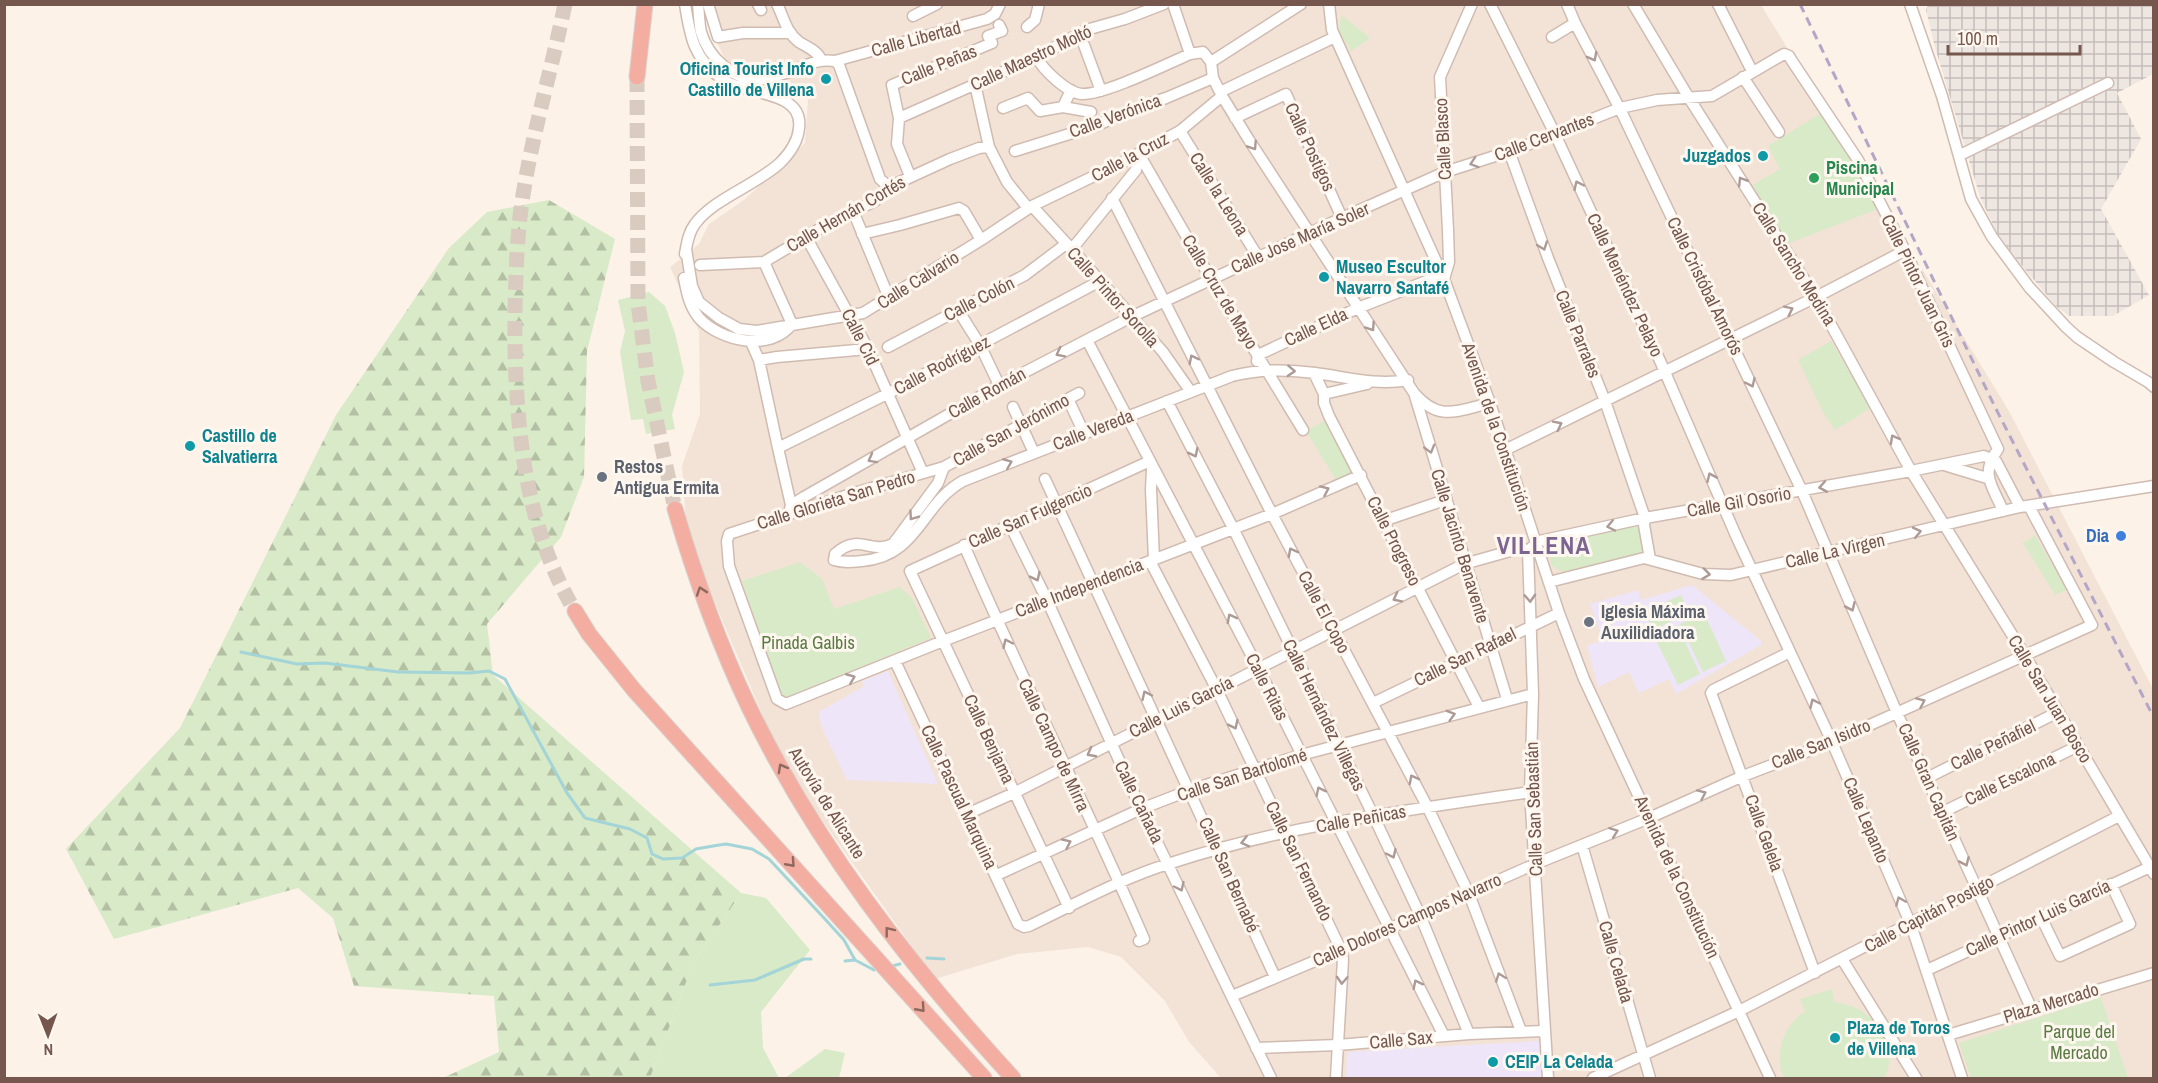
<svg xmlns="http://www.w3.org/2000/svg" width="2158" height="1083" viewBox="0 0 2158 1083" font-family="'Archivo Narrow',sans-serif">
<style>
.residential{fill:#f3e3d7}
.industrial{fill:url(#industrial-grid)}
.education{fill:#efe5f8}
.green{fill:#d8eac7}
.forest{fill:url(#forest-firs)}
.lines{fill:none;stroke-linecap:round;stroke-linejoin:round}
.stream{stroke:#a3d4d7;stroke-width:3}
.highway-tunnel{stroke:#dacbc1;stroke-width:15;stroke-dasharray:15 8;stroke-linecap:butt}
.minor-casing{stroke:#d0bbb1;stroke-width:13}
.highway-casing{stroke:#d9d0cd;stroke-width:17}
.minor{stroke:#fff;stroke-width:10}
.highway{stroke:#f4aea1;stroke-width:15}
.rail{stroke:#b4a6c6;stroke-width:3;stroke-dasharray:9 6;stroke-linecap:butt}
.oneway{stroke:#ad9a94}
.oneway2{stroke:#8f685e}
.culture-dot{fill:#0f9aa8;stroke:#fef7ef;stroke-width:2}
.leisure-dot{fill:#2e9e5b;stroke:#fef7ef;stroke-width:2}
.worship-dot{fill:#6b7280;stroke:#fef7ef;stroke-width:2}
.shop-dot{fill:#3f7fe0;stroke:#fef7ef;stroke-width:2}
.labels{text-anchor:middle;stroke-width:6;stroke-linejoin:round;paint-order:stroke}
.street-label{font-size:18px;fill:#76574d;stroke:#fef7ef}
.culture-label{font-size:18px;font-weight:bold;fill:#0d838f;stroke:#fef7ef;text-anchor:start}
.leisure-label{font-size:18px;font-weight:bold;fill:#27864d;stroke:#fef7ef;text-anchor:start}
.worship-label{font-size:18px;font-weight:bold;fill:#5b616d;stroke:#fef7ef;text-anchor:start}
.shop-label{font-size:18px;font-weight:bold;fill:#366cbe;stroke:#fef7ef;text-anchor:end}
.park-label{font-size:18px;fill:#5b7b44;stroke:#fef7ef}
.district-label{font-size:24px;font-weight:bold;letter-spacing:1.5px;fill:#7d6591;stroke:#fef7ef}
</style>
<defs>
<pattern id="industrial-grid" width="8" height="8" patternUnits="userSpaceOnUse" patternTransform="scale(1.5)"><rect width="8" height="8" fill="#ede6e1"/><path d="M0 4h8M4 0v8" fill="none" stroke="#c5bdb9"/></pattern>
<pattern id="forest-firs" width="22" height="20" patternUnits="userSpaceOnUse" patternTransform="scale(1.5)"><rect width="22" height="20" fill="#d8eac7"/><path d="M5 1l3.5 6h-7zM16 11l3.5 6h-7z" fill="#b4c0a4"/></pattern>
</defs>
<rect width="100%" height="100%" fill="#fcf2e8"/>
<path class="residential" d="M706,5H1761L2009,411L2153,689V1078H1221L1189,1042L1165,1001L1121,957L1088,947L1017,954L935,979L785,768L687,537L682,466L700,414L699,331L670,267L699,244L709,224L744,200L805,143L808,99L727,64L707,20Z"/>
<path class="industrial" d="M1928,4L2153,5V74L2117,93L2141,139L2101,209L2149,295L2113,316H2069L2056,306L2018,261L1998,235L1980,197L1935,47L1926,10Z"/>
<path class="education" d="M1692,585L1761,641V645L1676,694L1669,679L1639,693L1629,672L1598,687L1587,646L1603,640L1590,604L1638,590L1641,600Z
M888,671L890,676L938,784L847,780L821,726L819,712L864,686L862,681Z
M1537,1041L1540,1043L1542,1078H1346L1347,1052Z"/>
<path class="green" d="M1341,15L1369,37L1368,40L1351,51L1339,31Z
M1821,113L1849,152L1878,209L1787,244L1751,186L1780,169L1768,146Z
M649,292L665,306L675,333L684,372L672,415L675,429L646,434L643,419L631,420L620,352L625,331L618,300Z
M1831,341L1871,408L1835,430L1824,414L1798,360Z
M1326,420L1355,474L1336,480L1306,431Z
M1633,526L1641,529L1646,545L1640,553L1565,573L1552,566L1548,552L1554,541Z
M2035,535L2067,590L2055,595L2023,543Z
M800,562L822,579L834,609L900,587L912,598L931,638L788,697L780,694L742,581Z
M1681,595L1689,613L1653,630L1645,611Z
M1704,613L1726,661L1703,672L1680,624Z
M1677,625L1700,674L1678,685L1654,636Z
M741,893L766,898L810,950L761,1012L763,1048L779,1078H650L693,964Z
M1832,989L1834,1002C1872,1006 1901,1041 1885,1078H1784C1773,1053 1783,1027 1805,1011L1800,999Z
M2101,997L2128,1078H1971L1959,1043Z
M825,1049L845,1053L839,1078H785Z"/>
<path class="forest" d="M549,200L615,239L587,351L584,477L561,537L487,624L493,675L741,893L693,964L650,1078H443L499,1052L494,996L354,986L333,918L298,888L114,939L66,849L180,728L336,415L449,248L487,212Z"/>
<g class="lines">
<path class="stream" d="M241,652L297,664L325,663L398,672L469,673L489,671L505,679L567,793L585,818L630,829L647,838L652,854L663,859L682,858L696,849L713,846L726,844L752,849L769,859L824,918L844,940L855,960
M927,958L944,959
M845,961L855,960L874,970
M892,966L900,964
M710,985L755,980L804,959H811"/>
<path class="highway-tunnel" d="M565,4C552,68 533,131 523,195C517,232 516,270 515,308C514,411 521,521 575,611
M637,77L638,303L648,381L675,509"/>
<g class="minor-casing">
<path id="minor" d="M685,4C690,37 694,59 722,79C744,96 804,89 799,128C798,142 790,153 780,163C756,185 713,199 695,224C688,233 687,244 685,254
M698,4C699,13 699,24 701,32C708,57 733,80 759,80C768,79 778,75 786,73C804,67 816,58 835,61L839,65L880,179L889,187
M708,4L718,37L743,33H791
M758,4L761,10
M777,4C784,18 786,32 799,42C807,47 818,51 821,60
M1173,4L1190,54
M1329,4L1332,30L1444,279L1490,403L1559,613L1584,679L1770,1078
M1490,4L1555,134L1661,363L1737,538L1832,742L1911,925L1962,1078
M1567,4L1575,23L1621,111L1802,491L1897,713L2032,1010
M1633,4L1689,98L1818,301L1911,471L2027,659L2154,874
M1718,4L1752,71
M1910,4L1942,96L1971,199L1992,237L2029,287L2066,327L2077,337L2114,362L2148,382L2154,387
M913,16L937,4
M1027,27L1035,20L1039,4
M1552,37L1575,23
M1084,45L1101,91
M1037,57C1042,69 1067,93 1082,94C1104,95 1167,64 1190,54L1203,52L1211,62L1213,78L1222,96L1249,140L1414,393C1439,422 1456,411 1490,403
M835,61L987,19L995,14L1000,4
M1211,62L1301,4
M1743,77L1779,132
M975,84L989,147L1007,182L1028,208
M1220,92L1335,37
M1063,107L1091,112
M1003,108L1028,98L1040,111L1063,107L1071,90
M899,118L1037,57L1086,30L1125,19L1164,4
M1235,118L1286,94L1342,218
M1180,131L1258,257
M1015,151L1098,125L1128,111L1166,98L1213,78
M1509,151L1548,258L1605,401L1645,518L1644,525L1650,559
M1139,154L1211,279L1303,430
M1960,155L2108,83
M910,176L897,144L899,118L892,85L992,43L988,36L1002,31L999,25
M1112,198L1272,514L1428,808L1469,894L1521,1031
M1032,206L1077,255L1163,352L1191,392
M853,211L889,298
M862,234L900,225L959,208L964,211L981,240
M806,237L868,349L923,473
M686,249L692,286L699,302L719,318L739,329L757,331L863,313L981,240L1032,206L1121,163L1180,131L1222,96
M1072,249L1136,170L1139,154
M764,262L792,324
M700,265L764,262L826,225L875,201L889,187L950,159L979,148L989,147
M684,278C687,293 689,306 699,318C721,342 771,352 792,324
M1444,279L1449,262L1448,230L1440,77L1472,4
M958,310L980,345L999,385
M1087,340L1258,668L1444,1036
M751,342L759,360L778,448L887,394L1100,281
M888,347L1025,275L1066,244
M759,360L777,357L868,349
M1257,361L1258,355L1358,308L1442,275
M1314,373L1324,394V403L1329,416L1479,707
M1079,393L944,467L851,494L729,534L727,541L729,566L777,699L786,704L796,700L943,641L1272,514L1361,475
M1324,394L1367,384
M1415,396L1507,699
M1068,399L1084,433
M1167,401L1233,528L1374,817L1420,915L1469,1034
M1013,407L1034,453
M778,448L791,505
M1505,450L1816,297L1904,251
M1944,465L1987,478
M944,467L938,483L893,544C871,555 859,532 835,554L834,560C844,563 852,562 862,561C919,556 921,504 963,481L1232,376C1260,369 1287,369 1315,373C1347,377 1376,386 1408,380
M1152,468L1151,490L1154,559
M1045,479L1275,977
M789,514L791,505L804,497L1002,384L1131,317L1342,218L1445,172L1517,149L1620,108L1657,100L1712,96L1784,54L1789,56L1792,61L1858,160L1902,245L1998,449C1979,475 1993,486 2003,511
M1383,521L1445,500
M1010,525L1047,600L1141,809L1271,1078
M1535,542L1645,518L1911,471L1984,456L1996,461L2020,507
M964,545C1021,678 1087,806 1144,939L1139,941
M1532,547L1528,551L1533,694L1530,792L1548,1078
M1150,561L1217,690L1341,950L1343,959L1336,1078
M1549,582L1644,558L1703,574L1731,575L2020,507L2154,486
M1790,652L1713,690L1711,693L1815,973
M895,661L1018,924L1024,927L1029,926C1075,904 1122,878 1171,863C1287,825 1410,810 1530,792
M1373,703L1559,613
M1927,778L2058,712
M1943,812L2078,746
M967,814L1014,793L1464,564L1521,548L1528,551
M1582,845L1650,1078
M996,877L999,874L1141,809L1190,790L1301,755L1533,694
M1069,908L910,571L1150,461
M2041,917L2060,956L2130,924L2111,884
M1842,959L1916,1078
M1927,970L2150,867
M1232,996L1341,950L1535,864L1649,818L1743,776L1832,742L2092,625L2029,506
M1948,1035L2154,973
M1256,1048L1338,1045L1469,1034L1545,1031
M1593,1078L1739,1011L2119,816"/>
</g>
<g class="highway-casing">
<path id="highway" d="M637,77L645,4
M675,509C695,577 718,642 748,705C814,843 910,966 1013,1078
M575,611L589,634L634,690L984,1078"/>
</g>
<use href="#minor" class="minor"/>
<use href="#highway" class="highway"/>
<path class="rail" d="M1800,4L1995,407L2154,718"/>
</g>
<defs><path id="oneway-chevron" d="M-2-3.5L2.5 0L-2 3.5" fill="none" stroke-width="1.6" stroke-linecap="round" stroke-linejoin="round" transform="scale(1.5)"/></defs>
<g class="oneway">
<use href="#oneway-chevron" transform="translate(1593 57) rotate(62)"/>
<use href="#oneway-chevron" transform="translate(1253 146) rotate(57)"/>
<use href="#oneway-chevron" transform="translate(1474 163) rotate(162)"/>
<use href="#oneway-chevron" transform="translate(1742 181) rotate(-122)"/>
<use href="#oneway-chevron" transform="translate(1578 185) rotate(-115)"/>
<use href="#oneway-chevron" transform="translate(1543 246) rotate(70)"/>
<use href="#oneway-chevron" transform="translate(1789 310) rotate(-26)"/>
<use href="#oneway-chevron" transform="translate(1371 327) rotate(56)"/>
<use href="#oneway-chevron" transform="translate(1060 353) rotate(153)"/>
<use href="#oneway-chevron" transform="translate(1193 359) rotate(-117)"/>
<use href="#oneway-chevron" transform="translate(1291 371) rotate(3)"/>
<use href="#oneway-chevron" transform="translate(1751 383) rotate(65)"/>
<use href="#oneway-chevron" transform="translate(1558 425) rotate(-27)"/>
<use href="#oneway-chevron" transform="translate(1894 439) rotate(-119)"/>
<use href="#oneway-chevron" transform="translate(1430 449) rotate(74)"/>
<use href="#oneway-chevron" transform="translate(1194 453) rotate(63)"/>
<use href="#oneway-chevron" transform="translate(872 459) rotate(151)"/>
<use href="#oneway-chevron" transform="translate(1008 463) rotate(-22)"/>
<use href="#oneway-chevron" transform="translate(1711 477) rotate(-114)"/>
<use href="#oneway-chevron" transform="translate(1823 487) rotate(170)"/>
<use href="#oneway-chevron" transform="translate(1325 490) rotate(-24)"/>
<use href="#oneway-chevron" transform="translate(913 516) rotate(125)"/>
<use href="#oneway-chevron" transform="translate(1611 526) rotate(168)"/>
<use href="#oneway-chevron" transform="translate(1917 532) rotate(-13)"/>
<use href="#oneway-chevron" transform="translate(1292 552) rotate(-118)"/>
<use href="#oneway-chevron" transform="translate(1706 574) rotate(7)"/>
<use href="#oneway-chevron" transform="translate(1036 577) rotate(64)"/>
<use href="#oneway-chevron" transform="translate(1397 598) rotate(153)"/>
<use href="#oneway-chevron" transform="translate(1530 598) rotate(87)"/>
<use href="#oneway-chevron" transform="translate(1851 607) rotate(66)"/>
<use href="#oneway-chevron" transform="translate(1231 618) rotate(-118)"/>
<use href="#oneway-chevron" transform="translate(1007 643) rotate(-115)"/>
<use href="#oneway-chevron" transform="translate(851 678) rotate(-22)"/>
<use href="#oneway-chevron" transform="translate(1146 695) rotate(-115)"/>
<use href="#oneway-chevron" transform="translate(1921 702) rotate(-24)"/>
<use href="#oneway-chevron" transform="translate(1814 703) rotate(-115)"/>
<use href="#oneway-chevron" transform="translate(1451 715) rotate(-16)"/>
<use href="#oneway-chevron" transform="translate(1234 725) rotate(64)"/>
<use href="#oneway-chevron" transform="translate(1091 753) rotate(152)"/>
<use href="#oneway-chevron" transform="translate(1413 779) rotate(-118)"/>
<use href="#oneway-chevron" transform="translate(1320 791) rotate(-117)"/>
<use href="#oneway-chevron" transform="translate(1702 794) rotate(-24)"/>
<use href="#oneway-chevron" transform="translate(1614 832) rotate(-21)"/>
<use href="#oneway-chevron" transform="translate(1245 842) rotate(166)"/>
<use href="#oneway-chevron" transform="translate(1067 843) rotate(-25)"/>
<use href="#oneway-chevron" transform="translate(1392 854) rotate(65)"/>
<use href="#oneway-chevron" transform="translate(1965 862) rotate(66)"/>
<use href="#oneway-chevron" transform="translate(1180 887) rotate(65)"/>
<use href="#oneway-chevron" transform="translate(1900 901) rotate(-113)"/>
<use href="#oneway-chevron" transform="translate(1500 977) rotate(-111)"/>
<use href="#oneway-chevron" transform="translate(1342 980) rotate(93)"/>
<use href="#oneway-chevron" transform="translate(1417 984) rotate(-117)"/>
</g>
<g class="oneway2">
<use href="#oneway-chevron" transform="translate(701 591) rotate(-109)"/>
<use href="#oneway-chevron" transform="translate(782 768) rotate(-119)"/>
<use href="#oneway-chevron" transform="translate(791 863) rotate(48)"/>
<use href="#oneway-chevron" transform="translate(889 931) rotate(-128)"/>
<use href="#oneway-chevron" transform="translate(921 1008) rotate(48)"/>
</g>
<g class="culture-dot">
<circle cx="826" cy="79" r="6"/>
<circle cx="1763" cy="156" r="6"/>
<circle cx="1324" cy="277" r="6"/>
<circle cx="190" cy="446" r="6"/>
<circle cx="1835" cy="1038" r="6"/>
<circle cx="1493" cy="1062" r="6"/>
</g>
<circle class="leisure-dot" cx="1814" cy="178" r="6"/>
<g class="worship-dot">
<circle cx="602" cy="477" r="6"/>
<circle cx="1589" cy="622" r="6"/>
</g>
<circle class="shop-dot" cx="2121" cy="536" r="6"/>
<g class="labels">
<g class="street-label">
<text transform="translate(916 39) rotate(-15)" y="6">Calle Libertad</text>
<text transform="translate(1031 58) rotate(-25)" y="6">Calle Maestro Moltó</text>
<text transform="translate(939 65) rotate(-22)" y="6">Calle Peñas</text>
<text transform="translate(1115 116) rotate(-20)" y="6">Calle Verónica</text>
<text transform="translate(1544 137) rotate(-21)" y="6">Calle Cervantes</text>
<text transform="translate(1443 139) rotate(-93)" y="6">Calle Blasco</text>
<text transform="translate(1310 147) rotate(65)" y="6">Calle Postigos</text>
<text transform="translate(1130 157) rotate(-28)" y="6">Calle la Cruz</text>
<text transform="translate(1219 194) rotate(58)" y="6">Calle la Leona</text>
<text transform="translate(846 214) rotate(-30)" y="6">Calle Hernán Cortés</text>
<text transform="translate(1300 238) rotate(-24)" y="6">Calle Jose María Soler</text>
<text transform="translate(1794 264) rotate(58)" y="6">Calle Sancho Medina</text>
<text transform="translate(918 280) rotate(-32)" y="6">Calle Calvario</text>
<text transform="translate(1918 281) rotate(64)" y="6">Calle Pintor Juan Gris</text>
<text transform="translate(1625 285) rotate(65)" y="6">Calle Menéndez Pelayo</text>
<text transform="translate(1705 286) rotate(64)" y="6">Calle Cristóbal Amorós</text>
<text transform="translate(1220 292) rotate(59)" y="6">Calle Cruz de Mayo</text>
<text transform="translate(1113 297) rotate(48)" y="6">Calle Pintor Sorolla</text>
<text transform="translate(979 299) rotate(-27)" y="6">Calle Colón</text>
<text transform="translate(1316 327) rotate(-25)" y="6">Calle Elda</text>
<text transform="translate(1578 334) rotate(68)" y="6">Calle Parrales</text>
<text transform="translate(860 337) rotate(63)" y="6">Calle Cid</text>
<text transform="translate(942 365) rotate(-28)" y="6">Calle Rodríguez</text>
<text transform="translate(987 393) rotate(-29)" y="6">Calle Román</text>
<text transform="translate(1496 427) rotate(71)" y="6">Avenida de la Constitución</text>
<text transform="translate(1011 430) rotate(-29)" y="6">Calle San Jerónimo</text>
<text transform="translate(1093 430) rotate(-21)" y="6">Calle Vereda</text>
<text transform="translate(836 500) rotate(-17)" y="6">Calle Glorieta San Pedro</text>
<text transform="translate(1739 502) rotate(-10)" y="6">Calle Gil Osorio</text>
<text transform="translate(1030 516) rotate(-24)" y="6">Calle San Fulgencio</text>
<text transform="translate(1394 541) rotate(63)" y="6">Calle Progreso</text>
<text transform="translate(1460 546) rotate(73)" y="6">Calle Jacinto Benavente</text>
<text transform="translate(1835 551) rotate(-13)" y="6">Calle La Virgen</text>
<text transform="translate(1079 588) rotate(-21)" y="6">Calle Independencia</text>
<text transform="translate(1324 612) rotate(62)" y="6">Calle El Copo</text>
<text transform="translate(1465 657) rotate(-26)" y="6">Calle San Rafael</text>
<text transform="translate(1267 687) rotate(63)" y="6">Calle Ritas</text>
<text transform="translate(2050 699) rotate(59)" y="6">Calle San Juan Bosco</text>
<text transform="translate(1181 707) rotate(-27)" y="6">Calle Luis García</text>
<text transform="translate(1324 715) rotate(64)" y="6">Calle Hernández Villegas</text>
<text transform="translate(989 739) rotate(65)" y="6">Calle Benjama</text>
<text transform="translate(1821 744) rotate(-22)" y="6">Calle San Isidro</text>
<text transform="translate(1054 745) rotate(65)" y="6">Calle Campo de Mirra</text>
<text transform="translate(1993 745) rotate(-26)" y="6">Calle Peñafiel</text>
<text transform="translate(1242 775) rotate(-18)" y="6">Calle San Bartolomé</text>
<text transform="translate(2010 779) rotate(-26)" y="6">Calle Escalona</text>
<text transform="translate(1929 782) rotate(66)" y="6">Calle Gran Capitán</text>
<text transform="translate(959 797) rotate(65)" y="6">Calle Pascual Marquina</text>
<text transform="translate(1139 802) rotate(64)" y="6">Calle Cañada</text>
<text transform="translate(827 803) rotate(58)" y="6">Autovía de Alicante</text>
<text transform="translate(1534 809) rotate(-92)" y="6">Calle San Sebastián</text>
<text transform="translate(1361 819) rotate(-10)" y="6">Calle Peñicas</text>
<text transform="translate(1866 820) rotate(67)" y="6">Calle Lepanto</text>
<text transform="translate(1764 833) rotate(70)" y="6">Calle Gelela</text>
<text transform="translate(1299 861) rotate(64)" y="6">Calle San Fernando</text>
<text transform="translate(1229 875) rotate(66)" y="6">Calle San Bernabé</text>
<text transform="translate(1677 877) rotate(65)" y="6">Avenida de la Constitución</text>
<text transform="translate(1929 914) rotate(-28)" y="6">Calle Capitán Postigo</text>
<text transform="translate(2038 918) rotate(-25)" y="6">Calle Pintor Luis García</text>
<text transform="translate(1407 920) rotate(-24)" y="6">Calle Dolores Campos Navarro</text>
<text transform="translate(1616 962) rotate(74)" y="6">Calle Celada</text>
<text transform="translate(2051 1003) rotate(-17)" y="6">Plaza Mercado</text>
<text transform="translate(1401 1040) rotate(-5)" y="6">Calle Sax</text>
</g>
<g class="culture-label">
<text x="814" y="75" text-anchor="end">Oficina Tourist Info<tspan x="814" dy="21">Castillo de Villena</tspan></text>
<text x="1751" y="162" text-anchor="end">Juzgados</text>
<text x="1336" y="273">Museo Escultor<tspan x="1336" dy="21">Navarro Santafé</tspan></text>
<text x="202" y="442">Castillo de<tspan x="202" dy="21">Salvatierra</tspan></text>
<text x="1847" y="1034">Plaza de Toros<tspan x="1847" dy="21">de Villena</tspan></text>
<text x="1505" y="1068">CEIP La Celada</text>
</g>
<g class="leisure-label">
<text x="1826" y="174">Piscina<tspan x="1826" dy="21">Municipal</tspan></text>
</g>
<g class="worship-label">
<text x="614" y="473">Restos<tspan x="614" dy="21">Antigua Ermita</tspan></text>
<text x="1601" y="618">Iglesia Máxima<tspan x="1601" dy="21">Auxilidiadora</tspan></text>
</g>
<g class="shop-label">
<text x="2109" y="542">Dia</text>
</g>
<g class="park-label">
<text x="808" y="649">Pinada Galbis</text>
<text x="2079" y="1038">Parque del<tspan x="2079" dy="21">Mercado</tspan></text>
</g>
<g class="district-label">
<text x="1544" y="554">VILLENA</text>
</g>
</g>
<rect width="2158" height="1083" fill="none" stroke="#76574d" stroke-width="12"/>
<g transform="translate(48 1035) rotate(179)" stroke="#fef7ef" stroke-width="4.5" paint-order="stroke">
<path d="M0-4.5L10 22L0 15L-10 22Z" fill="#76574d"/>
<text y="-9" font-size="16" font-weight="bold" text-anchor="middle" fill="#76574d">N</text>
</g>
<path d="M1948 45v9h132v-9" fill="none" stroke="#76574d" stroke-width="3"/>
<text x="1957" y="45" font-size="18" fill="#76574d" stroke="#fef7ef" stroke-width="4.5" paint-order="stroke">100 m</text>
</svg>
